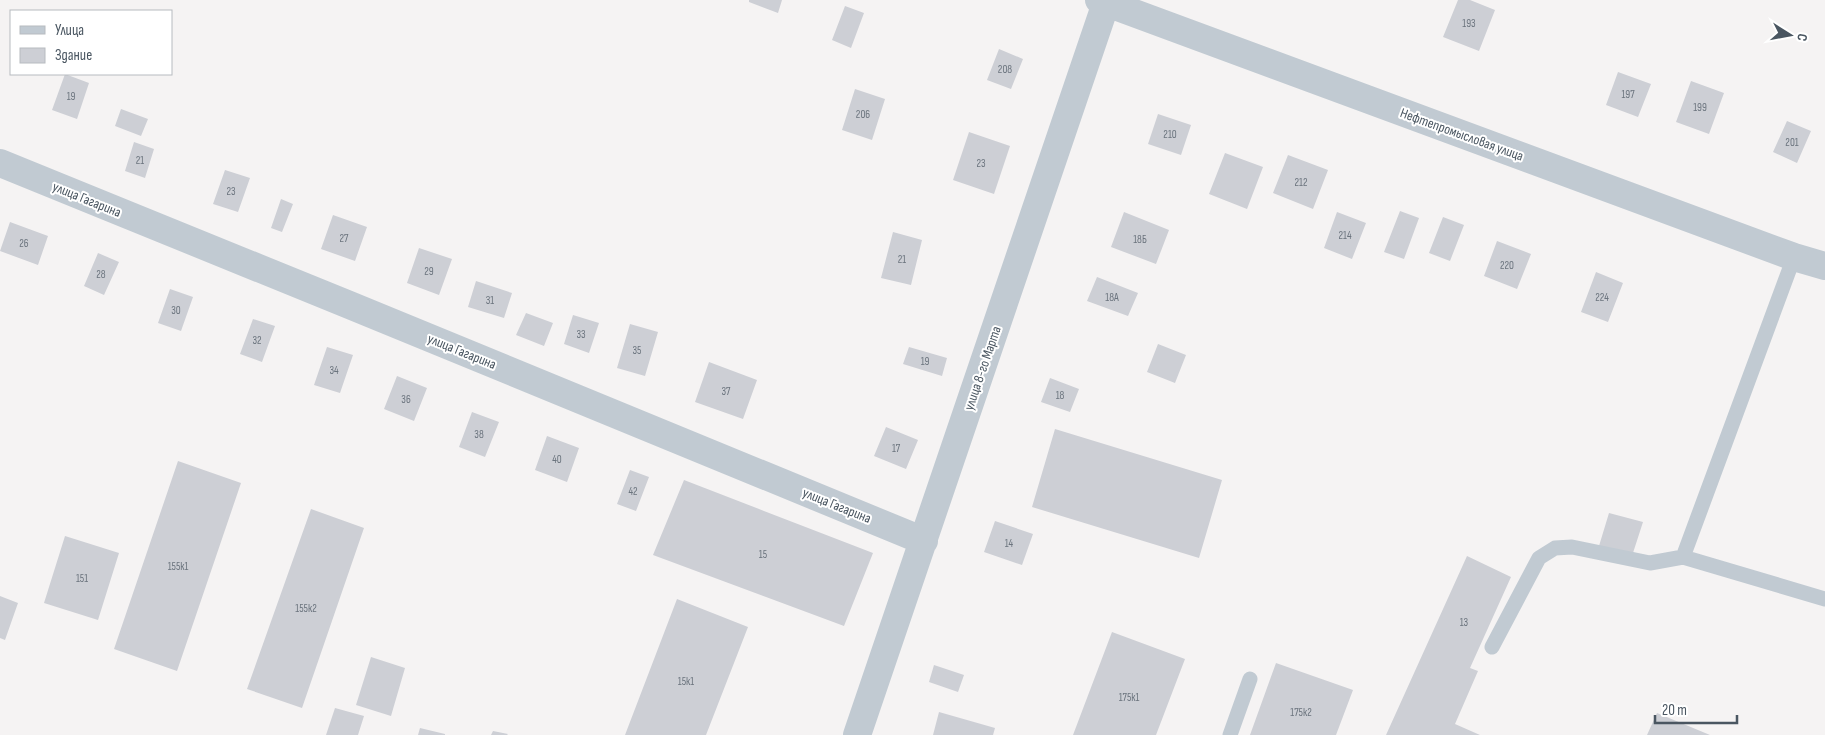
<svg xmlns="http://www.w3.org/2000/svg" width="1825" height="735" viewBox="0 0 1825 735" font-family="'Sofia Sans Condensed',sans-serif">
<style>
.building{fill:#cdcfd5}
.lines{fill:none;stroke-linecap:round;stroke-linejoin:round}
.lane{stroke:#c1cad2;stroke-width:15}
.street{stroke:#c1cad2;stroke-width:28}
.labels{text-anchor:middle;stroke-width:4;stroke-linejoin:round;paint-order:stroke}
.number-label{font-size:11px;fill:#6b747e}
.street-label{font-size:14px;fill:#4a5661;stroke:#fff}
</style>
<rect width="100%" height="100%" fill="#f5f3f3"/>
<path class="building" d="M749,0H782L778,13L749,2Z
M1458,0H1470L1495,10L1479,51L1443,37Z
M845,6L864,13L851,48L832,40Z
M999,49L1023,59L1011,89L987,80Z
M1618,72L1651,84L1638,117L1606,105Z
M65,74L89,83L77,119L52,110Z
M1691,81L1724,93L1709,134L1676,122Z
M855,89L885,99L872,140L842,130Z
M121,109L148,119L141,136L115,126Z
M1158,114L1191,125L1181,155L1148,144Z
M1787,121L1811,131L1797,163L1773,152Z
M969,132L1010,146L994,194L953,180Z
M134,142L154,149L145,178L125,171Z
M1225,153L1263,167L1247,209L1209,194Z
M1288,155L1328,170L1313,209L1273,193Z
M225,170L250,178L238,212L213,204Z
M281,199L293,204L282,232L271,228Z
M1400,211L1419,218L1404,259L1384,252Z
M1124,212L1169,230L1156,264L1111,247Z
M1337,212L1366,223L1352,259L1324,248Z
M333,215L367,227L355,261L321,249Z
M1443,217L1464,225L1450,261L1429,253Z
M10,222L48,236L38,265L0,251Z
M893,232L922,240L911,285L881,278Z
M1497,241L1531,254L1517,289L1484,276Z
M419,248L452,259L439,295L407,283Z
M98,253L119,262L104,295L84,286Z
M1596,272L1623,283L1608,322L1581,312Z
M1097,277L1138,293L1128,316L1087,301Z
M476,281L512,293L504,318L468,307Z
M170,289L193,297L181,331L158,323Z
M526,313L553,323L544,346L516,335Z
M573,315L599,323L589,353L564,344Z
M253,319L275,326L262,362L240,354Z
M630,324L658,332L645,376L617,368Z
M1158,344L1186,355L1175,383L1147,372Z
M327,347L353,355L340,393L314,385Z
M909,347L947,358L942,376L903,364Z
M709,362L757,380L743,419L695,402Z
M397,376L427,388L414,421L384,409Z
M1050,378L1079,389L1070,412L1041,402Z
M472,412L499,422L485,457L459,447Z
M886,427L918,440L906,469L874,456Z
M1055,429L1222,480L1199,558L1032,507Z
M547,436L579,448L567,482L535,470Z
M178,461L241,483L177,671L114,649Z
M630,470L649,477L636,511L617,504Z
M684,480L873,553L844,626L653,555Z
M311,509L364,528L302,708L247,689Z
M1609,513L1643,522L1632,556L1599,546Z
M995,521L1033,534L1022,565L984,552Z
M65,536L119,553L98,620L44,603Z
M1467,556L1511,577L1470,668L1478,671L1455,724L1480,735H1386Z
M0,596L18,603L5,640L0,638Z
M677,599L748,627L706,735H625Z
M1112,632L1185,659L1156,735H1073Z
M371,657L405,668L391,716L356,705Z
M1276,663L1353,690L1336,735H1250Z
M934,665L964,675L958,692L929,682Z
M335,708L364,716L358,735H326Z
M939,712L995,728L993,735H933Z
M1657,713L1710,735H1647Z
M420,728L445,734V735H418Z
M493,731L508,734L507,735H491Z"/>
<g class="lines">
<path class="lane" d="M1683,557L1794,257
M1492,647L1539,558L1555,548L1572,547L1650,563L1683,557L1825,599
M1230,735L1250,679"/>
<path class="street" d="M1099,0L1794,257L1825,266
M0,163L347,304L924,541
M857,735L1107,0"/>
</g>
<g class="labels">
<g class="number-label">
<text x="1469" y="27">193</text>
<text x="1005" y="73">208</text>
<text x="1628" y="98">197</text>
<text x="71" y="100">19</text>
<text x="1700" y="111">199</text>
<text x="863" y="118">206</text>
<text x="1170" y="138">210</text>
<text x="1792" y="146">201</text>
<text x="140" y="164">21</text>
<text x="981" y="167">23</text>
<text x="1301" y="186">212</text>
<text x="231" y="195">23</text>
<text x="1345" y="239">214</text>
<text x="344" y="242">27</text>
<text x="1140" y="243">18Б</text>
<text x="24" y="247">26</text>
<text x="902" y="263">21</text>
<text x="1507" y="269">220</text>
<text x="429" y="275">29</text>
<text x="101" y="278">28</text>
<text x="1112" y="301">18А</text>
<text x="1602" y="301">224</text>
<text x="490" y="304">31</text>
<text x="176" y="314">30</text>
<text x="581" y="338">33</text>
<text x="257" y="344">32</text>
<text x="637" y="354">35</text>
<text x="925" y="365">19</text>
<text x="334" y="374">34</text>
<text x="726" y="395">37</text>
<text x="1060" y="399">18</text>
<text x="406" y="403">36</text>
<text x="479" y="438">38</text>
<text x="896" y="452">17</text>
<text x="557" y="463">40</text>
<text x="633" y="495">42</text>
<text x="1009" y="547">14</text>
<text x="763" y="558">15</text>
<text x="178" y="570">155к1</text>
<text x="82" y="582">151</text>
<text x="306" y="612">155к2</text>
<text x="1464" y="626">13</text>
<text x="686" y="685">15к1</text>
<text x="1129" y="701">175к1</text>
<text x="1301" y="716">175к2</text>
</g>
<g class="street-label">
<text transform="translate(1462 134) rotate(20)" y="5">Нефтепромысловая улица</text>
<text transform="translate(87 199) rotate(22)" y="5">улица Гагарина</text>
<text transform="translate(462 351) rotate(22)" y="5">улица Гагарина</text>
<text transform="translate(982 368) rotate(-71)" y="5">улица 8-го Марта</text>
<text transform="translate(837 505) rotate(22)" y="5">улица Гагарина</text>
</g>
</g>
<rect x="10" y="10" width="162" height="65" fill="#ffffff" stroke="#b7bbc0"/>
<rect x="20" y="26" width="25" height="8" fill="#c1cad2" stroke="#b7bbc0"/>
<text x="55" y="35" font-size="15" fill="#4a5661">Улица</text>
<rect x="20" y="48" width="25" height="15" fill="#cdcfd5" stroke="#b7bbc0"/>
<text x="55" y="60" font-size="15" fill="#4a5661">Здание</text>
<g transform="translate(1790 35) rotate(101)" stroke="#ffffff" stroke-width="4" paint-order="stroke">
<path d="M0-4L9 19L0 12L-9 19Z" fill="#4a5661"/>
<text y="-8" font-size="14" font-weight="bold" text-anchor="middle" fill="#4a5661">С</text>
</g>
<path d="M1655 715v8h82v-8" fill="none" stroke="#4a5661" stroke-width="2.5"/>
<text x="1662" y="715" font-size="15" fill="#4a5661" stroke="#ffffff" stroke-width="4" paint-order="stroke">20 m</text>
</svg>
